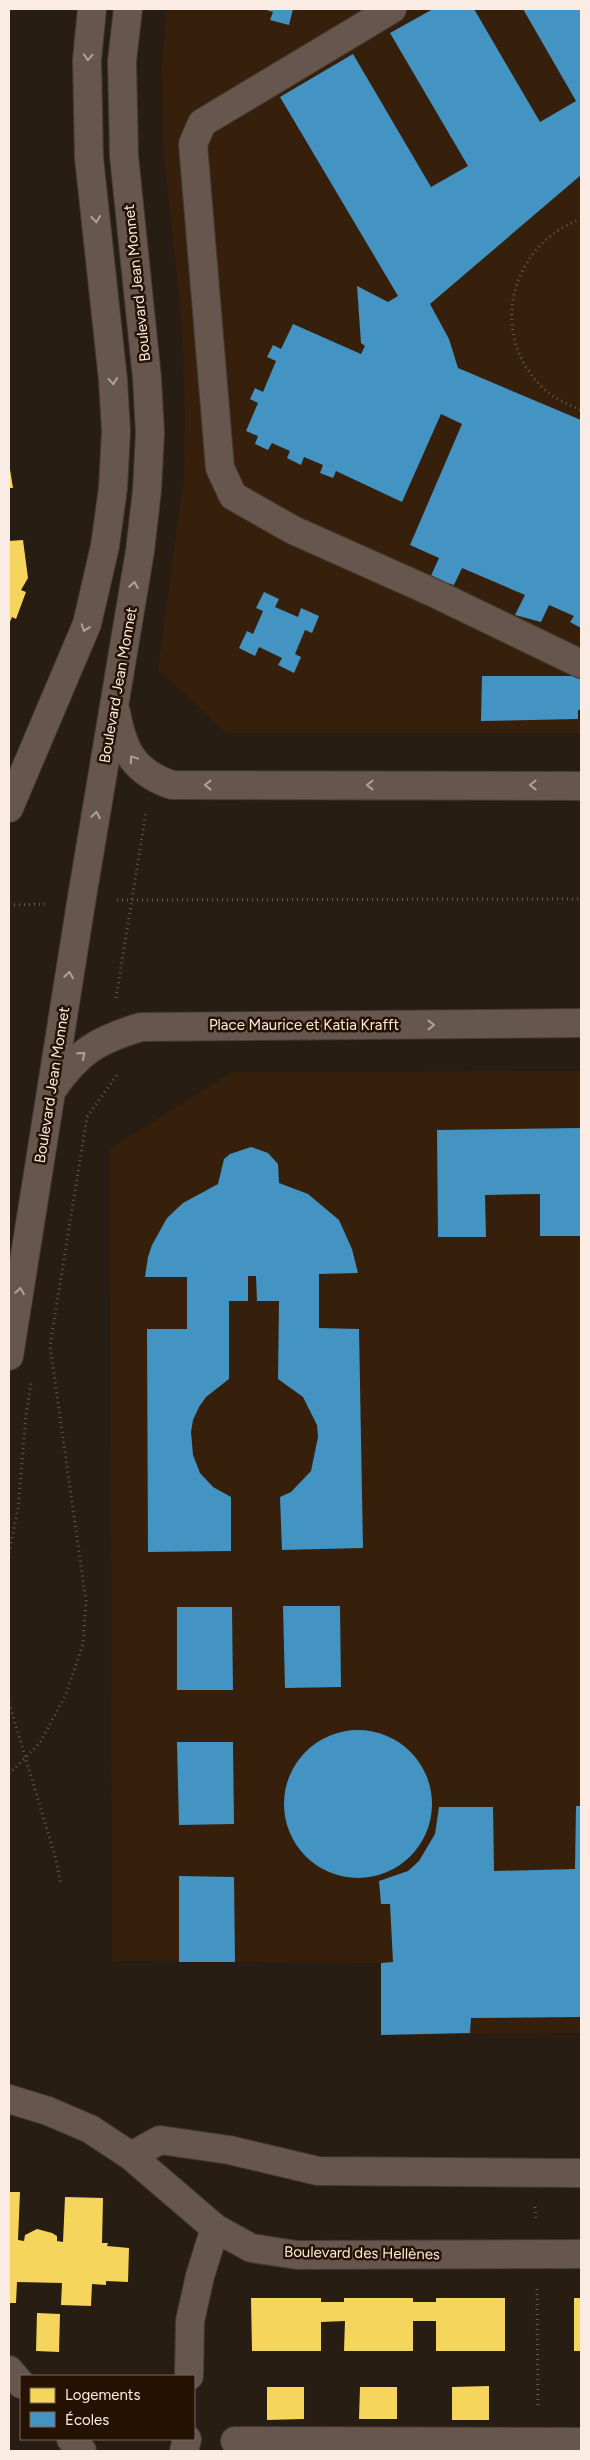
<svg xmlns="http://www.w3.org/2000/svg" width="590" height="2460" viewBox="0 0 590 2460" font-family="Figtree,sans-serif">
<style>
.built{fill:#37200b}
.homes{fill:#f6d55c}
.schools{fill:#4393c3}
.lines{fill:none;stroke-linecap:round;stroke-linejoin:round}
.minor-casing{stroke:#433a32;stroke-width:30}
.path{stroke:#645850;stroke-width:3;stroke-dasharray:1 4;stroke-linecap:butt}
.minor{stroke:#67564d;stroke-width:28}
.oneway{stroke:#b0a198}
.labels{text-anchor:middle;stroke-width:5;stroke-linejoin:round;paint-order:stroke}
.street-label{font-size:15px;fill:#faece2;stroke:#251203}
</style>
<rect width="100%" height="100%" fill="#271d13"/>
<path class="built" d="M167,9H581V733H227L158,670L184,477L185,417L182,324L163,145L162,65Z
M581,1071V2033L381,2035V1963L112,1961L110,1149L232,1072Z"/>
<path class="homes" d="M9,463L13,488H9Z
M23,540L28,578L21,590L26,592L16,619L12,617L9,624V541Z
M9,2192H20L18,2240L24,2241L25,2235L37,2229L52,2233L57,2236V2241L63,2242L65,2197L103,2198L102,2243H108L107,2246L129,2248L128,2282L106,2281V2285L92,2284L91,2306L61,2305L62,2283L17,2282L16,2303H9Z
M251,2298H321V2302H344V2298H413V2302H436V2298H505V2351H436V2321H413V2351H344L345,2321L321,2322V2351H252Z
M574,2298H581V2351H574Z
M37,2313L60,2314L59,2352L36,2351Z
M489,2386V2420H452V2387Z
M267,2387H304V2419L267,2420Z
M360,2387H397V2419H359Z"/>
<path class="schools" d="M263,9H293L289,25L270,20L273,12Z
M433,9H474L540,122L576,101L523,9H581V175L430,304L449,339L458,368L581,420V628L570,622L574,616L549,605L541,622L515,615L525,595L462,568L454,585L430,578L439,558L410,545L462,424L441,414L402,502L336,471L333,478L320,473L323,465L304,457L301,465L287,458L290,451L272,443L268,450L255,444L258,436L246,431L258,403L250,399L255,388L263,392L276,361L267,357L273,345L281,349L293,324L361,354L365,346L361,343L357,286L388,302L398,296L280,97L353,54L431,187L468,166L390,33Z
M264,592L279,599L275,607L298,617L301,608L319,616L312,633L305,630L295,654L301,657L294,673L278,665L282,658L259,647L255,656L239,648L247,631L253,634L263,611L256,608Z
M482,676H581V710H578V719L481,721Z
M581,1128V1236H540V1194L485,1195L486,1237H438L437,1130Z
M251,1147L268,1153L278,1164L279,1183L308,1194L339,1220L352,1249L358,1273L319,1274V1328L359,1329L363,1548L282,1550L280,1497L291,1492L311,1471L318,1437L317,1425L303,1397L278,1379L279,1301H257L256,1276H248V1301H229V1379L206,1397L199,1407L193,1420L191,1432L193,1455L200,1473L213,1487L231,1497V1551L148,1552L147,1329H187V1277H145L148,1257L152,1245L167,1218L183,1203L218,1184L224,1159L230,1154Z
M283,1606H340L341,1687L285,1688Z
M177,1607H232L233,1690H177Z
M284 1804a74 74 0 1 1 148 0a74 74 0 1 1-148 0Z
M177,1742H233L234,1824L179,1825Z
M576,1806H581V2017L471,2018L470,2033L381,2035V1963L393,1962L390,1904H381L379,1881L408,1871L419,1861L435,1834L439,1807H493L494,1871L575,1869Z
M179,1876L234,1877L235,1962H179Z"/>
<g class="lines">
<g class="minor-casing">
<path id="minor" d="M392,9L202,123L193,144L220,468L233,496L293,530L432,592L581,664
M116,712C123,751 134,772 172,785L581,786
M9,808L87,624L105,546L113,488L116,431L113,380L89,158L87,60L92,9
M52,1090C78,1052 97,1040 141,1027L581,1023
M9,1356L81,903L140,551L147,490L150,433L147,378L124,156L122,61L128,9
M9,2099L48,2111L90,2129L131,2156L215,2228L251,2248L297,2255L581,2254
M131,2156L160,2140L229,2150L318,2171L581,2173
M9,2370L21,2384
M189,2376L190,2321L200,2276L215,2228
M71,2439L82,2451
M235,2441L581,2442
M184,2451L187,2439"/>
</g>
<path class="path" d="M581,219C511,244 487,333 542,387C553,398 567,404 581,410
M117,900L581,899
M9,905L46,904
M116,998L146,812
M9,1553L18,1509L26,1415L31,1383
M9,1703L55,1856L61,1884
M9,1774L40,1743L66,1694L83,1644L86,1601L50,1346L87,1117L117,1075
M535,2207L536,2221
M537,2289L538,2408"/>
<use href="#minor" class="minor"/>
</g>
<defs><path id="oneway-chevron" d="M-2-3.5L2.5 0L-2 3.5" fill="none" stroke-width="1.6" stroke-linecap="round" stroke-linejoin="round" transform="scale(1.25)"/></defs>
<g class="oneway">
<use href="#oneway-chevron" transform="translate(88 57) rotate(93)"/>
<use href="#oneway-chevron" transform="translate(96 219) rotate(84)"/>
<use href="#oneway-chevron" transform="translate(113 381) rotate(85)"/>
<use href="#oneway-chevron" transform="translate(134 585) rotate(-80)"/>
<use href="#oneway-chevron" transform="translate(85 628) rotate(110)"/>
<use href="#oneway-chevron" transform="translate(133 759) rotate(-124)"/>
<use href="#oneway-chevron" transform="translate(208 785) rotate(180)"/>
<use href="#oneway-chevron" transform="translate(370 785) rotate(180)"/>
<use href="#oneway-chevron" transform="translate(533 785) rotate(180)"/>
<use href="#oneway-chevron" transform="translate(96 815) rotate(-80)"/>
<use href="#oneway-chevron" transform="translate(69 975) rotate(-81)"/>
<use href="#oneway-chevron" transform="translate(431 1025)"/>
<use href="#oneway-chevron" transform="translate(82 1055) rotate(-41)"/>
<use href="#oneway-chevron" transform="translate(20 1291) rotate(-81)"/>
</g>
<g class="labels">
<g class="street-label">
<text transform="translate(137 283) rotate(-96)" y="5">Boulevard Jean Monnet</text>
<text transform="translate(118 685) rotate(-80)" y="5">Boulevard Jean Monnet</text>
<text x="304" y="1030">Place Maurice et Katia Krafft</text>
<text transform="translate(52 1085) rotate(-81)" y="5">Boulevard Jean Monnet</text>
<text transform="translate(362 2253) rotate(1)" y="5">Boulevard des Hellènes</text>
</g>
</g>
<rect width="590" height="2460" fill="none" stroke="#faece2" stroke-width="20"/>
<rect x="20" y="2375" width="175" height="65" fill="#251203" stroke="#7a695c"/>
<rect x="30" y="2388" width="25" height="15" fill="#f6d55c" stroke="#7a695c"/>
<text x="65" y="2400" font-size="15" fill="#faece2">Logements</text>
<rect x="30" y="2412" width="25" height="15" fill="#4393c3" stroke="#7a695c"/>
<text x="65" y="2425" font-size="15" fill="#faece2">Écoles</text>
</svg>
